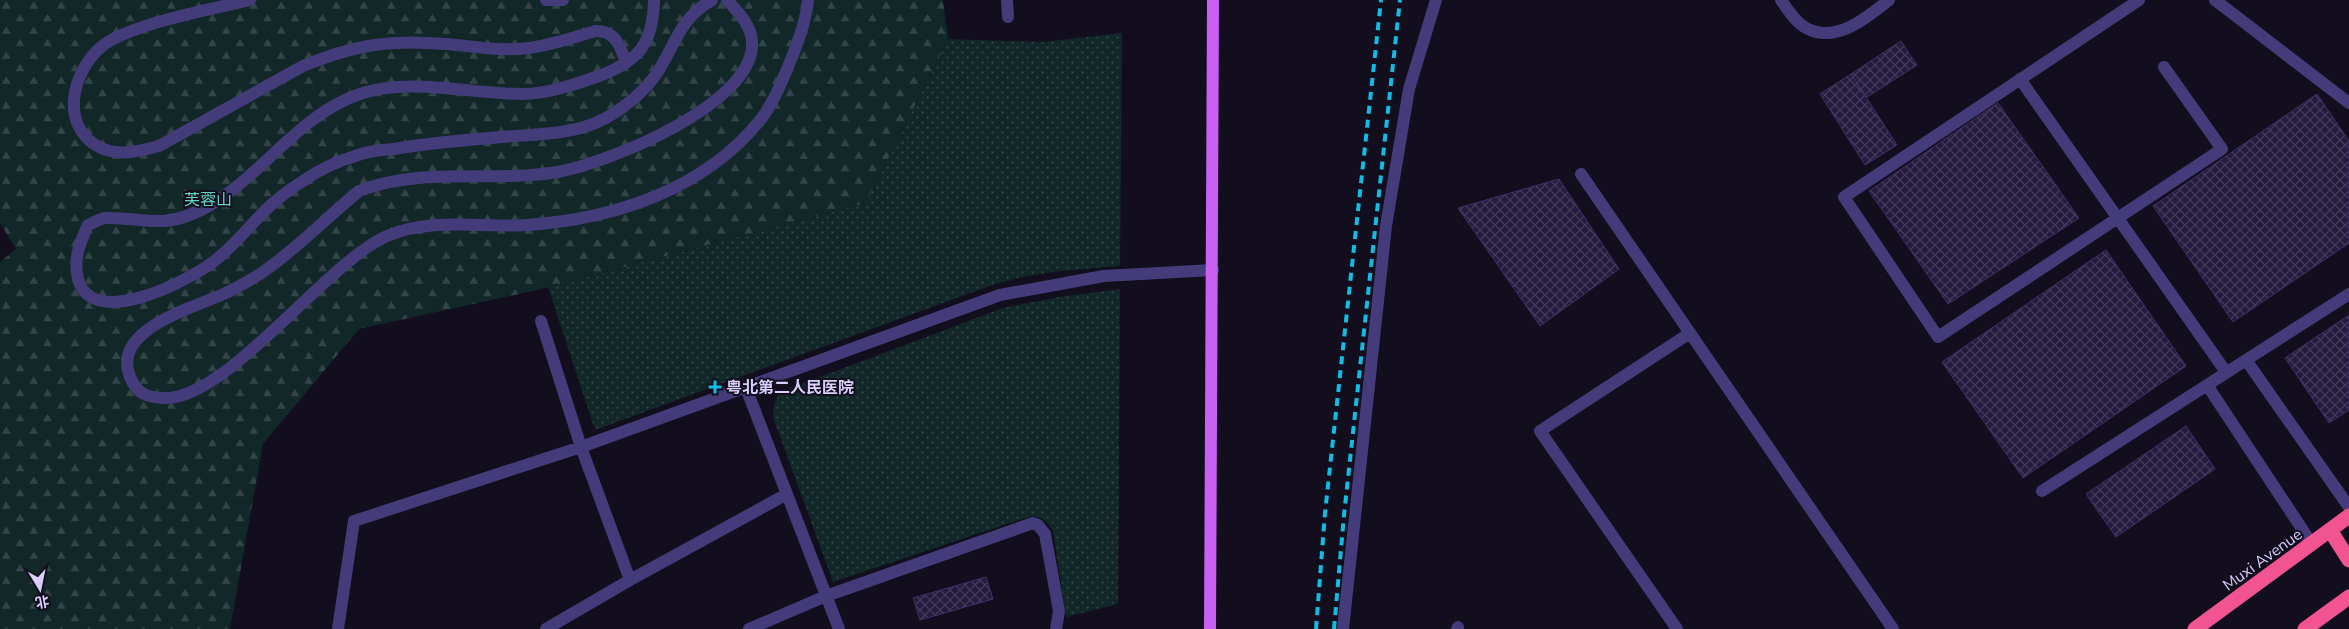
<svg xmlns="http://www.w3.org/2000/svg" width="2349" height="629" viewBox="0 0 2349 629" font-family="'Nunito Sans','Noto Sans SC',sans-serif">
<style>
.grass{fill:url(#grass-dots)}
.forest{fill:url(#forest-firs)}
.building{fill:url(#building-cross-hatch);stroke:#402f68}
.lines{fill:none;stroke-linecap:round;stroke-linejoin:round}
.minor{stroke:#443c7a;stroke-width:12}
.major{stroke:#c95ff3;stroke-width:12}
.highway{stroke:#f25391;stroke-width:15}
.rail{stroke:#12bce4;stroke-width:4;stroke-dasharray:8 6;stroke-linecap:butt}
.poi-dot{fill:#12bce4;stroke:#120e1e;stroke-width:2}
.labels{text-anchor:middle;stroke-width:4;stroke-linejoin:round;paint-order:stroke}
.park-label{font-size:16px;fill:#61d5c2;stroke:#120e1e}
.poi-label{font-size:16px;font-weight:bold;fill:#d8cffb;stroke:#120e1e;text-anchor:start}
.street-label{font-size:16px;fill:#d8cffb;stroke:#120e1e}
</style>
<defs>
<pattern id="grass-dots" width="8" height="8" patternUnits="userSpaceOnUse" patternTransform="scale(1.25)"><rect width="8" height="8" fill="#112728"/><path d="M2 2h.1M6 6h.1" fill="none" stroke="#334548" stroke-width="1.8" stroke-linecap="round"/></pattern>
<pattern id="forest-firs" width="22" height="20" patternUnits="userSpaceOnUse" patternTransform="scale(1.25)"><rect width="22" height="20" fill="#112728"/><path d="M5 1l3.5 6h-7zM16 11l3.5 6h-7z" fill="#334548"/></pattern>
<pattern id="building-cross-hatch" width="8" height="8" patternUnits="userSpaceOnUse" patternTransform="scale(1.25)"><rect width="8" height="8" fill="#251b3e"/><path d="M0 0l8 8M0 8l8-8" fill="none" stroke="#443b5b"/></pattern>
</defs>
<rect width="100%" height="100%" fill="#120e1e"/>
<path class="grass" d="M1122,33L1120,266C1079,269 1038,272 998,283L595,430L548,287L866,203L948,39L1044,42Z
M1120,289L1118,604L1066,617L1053,531C1047,521 1042,517 1031,516L833,582L773,417L774,404L780,392L1003,308L1059,297Z"/>
<path class="forest" d="M0,0H943L948,39L866,203L533,291L359,329L263,444L230,629H0V262L16,249L0,223Z"/>
<path class="building" d="M1901,41L1917,65L1867,97L1851,74Z
M1851,74L1897,145L1865,165L1820,94Z
M2317,94L2349,141V243L2233,322L2153,206Z
M1998,103L2079,218L1948,304L1869,191Z
M1559,179L1619,269L1540,326L1458,208Z
M2106,250L2186,366L2023,478L1942,362Z
M2349,315V410L2329,423L2285,358Z
M2186,426L2215,469L2116,537L2086,494Z
M986,577L993,599L920,620L913,598Z"/>
<g class="lines">
<path class="minor" d="M250,0C213,9 129,24 101,47C72,72 59,125 99,147C118,157 140,151 159,146L303,66C354,45 390,39 445,44C473,46 501,52 529,48C552,45 574,37 596,31C616,31 620,46 626,62
M546,0H563
M654,0C653,45 638,62 596,77C573,85 547,94 522,94C472,94 408,77 360,94C300,114 265,172 212,204C197,213 180,220 163,221C144,222 125,217 106,218C100,218 94,223 88,225C80,243 73,258 78,279C92,331 188,281 213,262C235,246 251,223 271,205C281,196 292,188 303,181C320,169 338,161 358,155C369,151 382,150 394,149C434,142 474,139 515,136C544,134 579,133 606,118C625,107 644,92 657,73C676,44 679,19 712,0
M727,0C738,12 751,25 752,41C757,103 608,163 558,172C492,183 423,166 359,191C326,218 296,250 260,274C247,282 233,290 219,296C186,310 105,333 133,383C140,395 149,397 162,398C225,403 325,263 387,236C432,217 481,228 527,225C613,219 705,190 761,119C774,102 782,81 790,62C798,42 806,21 808,0
M1007,0L1008,17
M1781,0C1788,10 1796,23 1808,29C1838,43 1867,17 1889,0
M2139,0L1844,197L1938,337L2222,149L2164,67
M2215,0L2349,103
M2020,79L2226,372
M1581,174L1893,629
M541,321L581,447L630,580
M2246,360L2349,507
M2207,385L2312,544
M746,388L839,629
M2042,491L2349,294
M338,629L354,521L581,447L1000,295L1104,276L1213,270
M546,629L630,580L787,494
M749,629L826,596L1033,523L1038,525L1045,534L1059,611L1056,629
M1343,629L1386,226L1409,89L1436,0
M1457,629L1458,627
M1677,629L1540,431L1690,333"/>
<path class="major" d="M1210,629L1213,0"/>
<path class="highway" d="M2330,530L2349,560
M2195,629L2349,516
M2305,629L2349,597"/>
<path class="rail" d="M1316,629L1325,513L1381,0
M1334,629L1344,515L1400,0"/>
</g>
<path class="poi-dot" d="M712.5 379.5h5v5h5v5h-5v5h-5v-5h-5v-5h5z"/>
<g class="labels">
<g class="park-label">
<text x="208" y="205">芙蓉山</text>
</g>
<g class="poi-label">
<text x="726" y="393">粤北第二人民医院</text>
</g>
<g class="street-label">
<text transform="translate(2262 559) rotate(-36)" y="6">Muxi Avenue</text>
</g>
</g>
<g transform="translate(40 589) rotate(170)" stroke="#120e1e" stroke-width="4" paint-order="stroke">
<path d="M0-4L9 19L0 12L-9 19Z" fill="#d8cffb"/>
<text y="-8" font-size="14" font-weight="bold" text-anchor="middle" fill="#d8cffb">北</text>
</g>
</svg>
